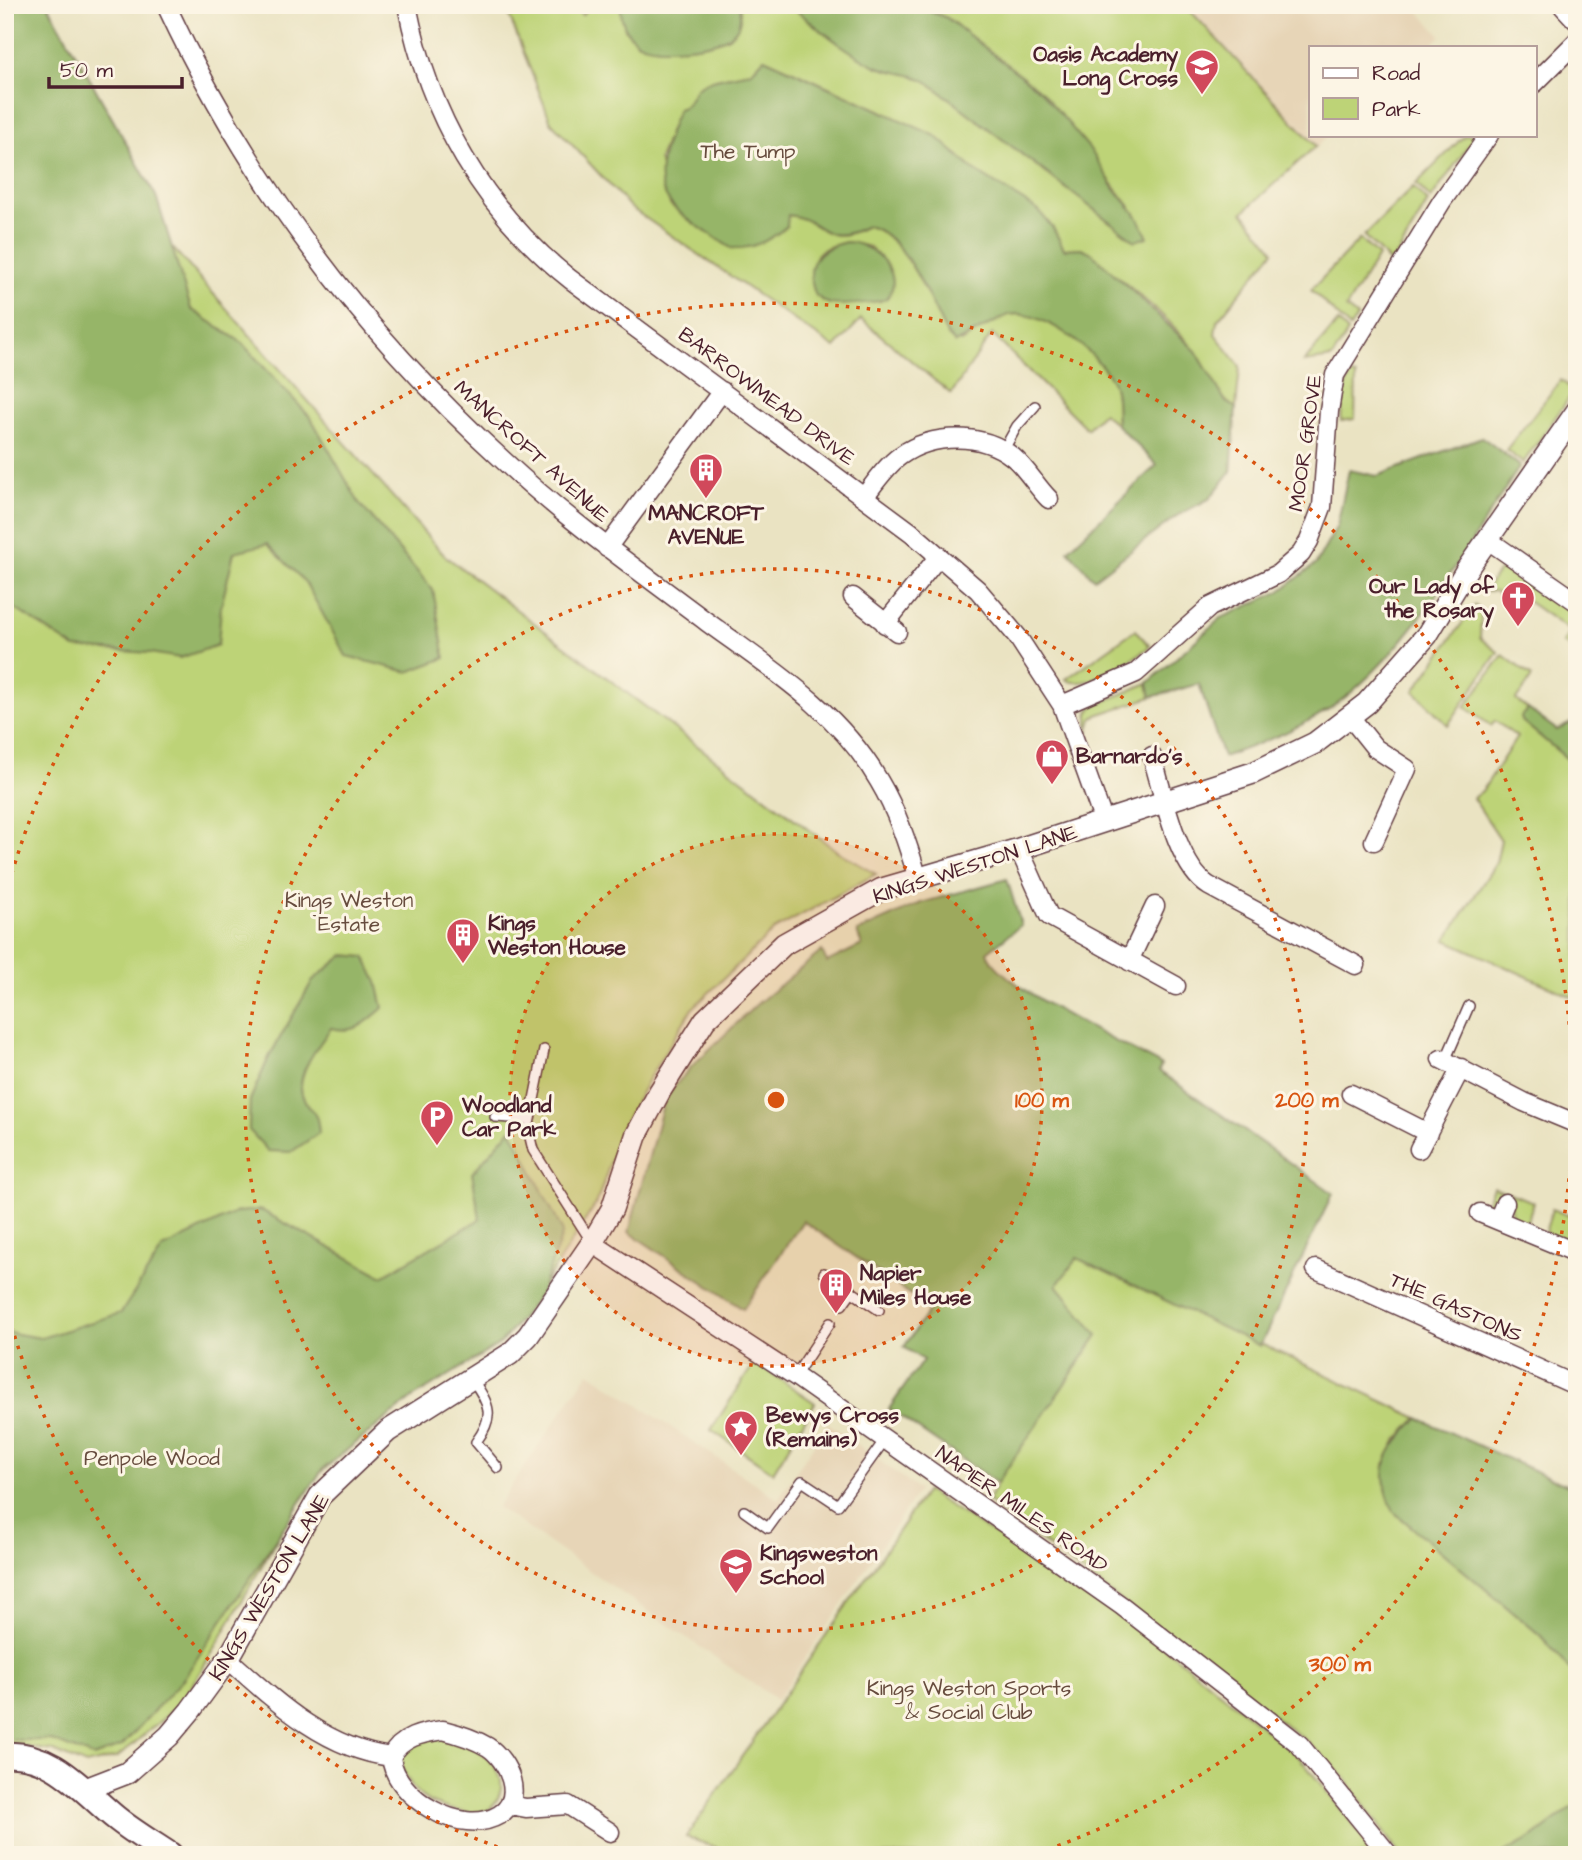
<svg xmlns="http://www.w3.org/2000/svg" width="1582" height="1860" viewBox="0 0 1582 1860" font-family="'Architects Daughter',sans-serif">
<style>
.built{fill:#e7d5b7}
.green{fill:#bdd377;stroke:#847951;stroke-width:2;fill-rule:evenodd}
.forest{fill:#96b568;stroke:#706a4a;stroke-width:2}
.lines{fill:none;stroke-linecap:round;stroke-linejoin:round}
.service-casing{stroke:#623c42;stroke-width:12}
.minor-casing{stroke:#623c42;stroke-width:21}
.tertiary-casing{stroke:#623c42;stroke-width:24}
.secondary-casing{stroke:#623c42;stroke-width:28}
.service{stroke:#fff;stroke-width:9}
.minor{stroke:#fff;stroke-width:18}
.tertiary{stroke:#fff;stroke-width:21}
.secondary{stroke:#fff;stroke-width:24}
.ring{fill:none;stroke:#d8530f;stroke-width:3.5;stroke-dasharray:3.5 7}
.labels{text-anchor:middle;stroke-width:6;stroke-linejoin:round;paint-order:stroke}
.poi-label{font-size:21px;font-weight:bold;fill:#4a1f2b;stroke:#fcf5e5;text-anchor:start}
.park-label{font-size:21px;fill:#674c3e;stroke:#fcf5e5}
.street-label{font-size:21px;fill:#4a1f2b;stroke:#fcf5e5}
.centre{fill:#d8530f;stroke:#fcf5e5;stroke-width:3.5}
.ring-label{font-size:21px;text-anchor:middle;font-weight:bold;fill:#d8530f;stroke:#fcf5e5;stroke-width:6;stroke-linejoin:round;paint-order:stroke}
</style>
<rect width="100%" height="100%" fill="#fcf5e5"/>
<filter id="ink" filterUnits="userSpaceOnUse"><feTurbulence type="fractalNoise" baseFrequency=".0143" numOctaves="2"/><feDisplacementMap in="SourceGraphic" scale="14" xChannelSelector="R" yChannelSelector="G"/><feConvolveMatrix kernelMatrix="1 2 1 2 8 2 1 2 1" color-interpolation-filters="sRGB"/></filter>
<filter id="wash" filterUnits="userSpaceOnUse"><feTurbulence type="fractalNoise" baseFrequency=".00686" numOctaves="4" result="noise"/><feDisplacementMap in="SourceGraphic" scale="28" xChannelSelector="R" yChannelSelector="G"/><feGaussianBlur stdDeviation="1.57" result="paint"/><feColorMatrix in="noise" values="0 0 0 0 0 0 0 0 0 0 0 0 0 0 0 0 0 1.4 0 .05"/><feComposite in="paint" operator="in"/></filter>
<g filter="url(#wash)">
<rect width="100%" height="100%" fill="#eae3c2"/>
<path class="built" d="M982,5H1413L1441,36L1428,47H1311V135H1330L1243,212Z
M589,1372L778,1499L828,1423L919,1490L777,1700L497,1507Z"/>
<path class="green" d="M5,5H43L157,230L444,555L837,851L876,874L774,930L692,1009L646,1083L621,1130L597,1202L531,1305L378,1418L307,1486L214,1650L180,1704L118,1757L86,1765L53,1751L5,1744Z
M505,5H573L582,15L591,5H621L625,29L638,43C657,42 712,45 726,38C738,33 741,17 739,5H789L833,39L889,70L917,75L929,83L1135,241L1147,236L1135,213L1042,92L947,18L913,5H1185L1316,146L1243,212L1274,251L1217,321L1215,334L1240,366L1236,408C1215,398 1209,368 1195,351C1165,312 1120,280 1082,248L1064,249L1053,228L974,170L957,154L880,110L764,58L752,71C736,77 711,76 697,88C692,93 690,102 684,107L678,109L659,159L670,205L731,248L788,215C824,218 821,250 867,226C906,235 930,303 948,336L961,342C976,333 1000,313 1018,314C1049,315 1100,354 1113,382C1118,393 1116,412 1117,425L1103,413L1087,429L992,334L951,394L861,319L835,348L631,208L551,122ZM846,242L870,247L890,271L881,301L834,304L813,278C813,249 820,249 846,242Z
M1465,135H1476L1431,199L1416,184Z
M1413,187L1428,202L1392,264L1364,236Z
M1360,239L1378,256L1346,308L1357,317L1350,328L1311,290Z
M1338,322L1348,332L1332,358L1304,362Z
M1351,375L1356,376L1355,419L1341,421L1344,390Z
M1561,380L1574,391L1523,463L1506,450Z
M1509,567L1577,612V652L1563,643L1570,631L1513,591L1507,600L1495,591H1484L1499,571Z
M1475,605L1481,612L1480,638L1498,652L1448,725L1414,691Z
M1135,630L1150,646C1134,659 1084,693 1066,679Z
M1503,655L1532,677L1516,700L1528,709L1522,721L1577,767V999L1446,940L1496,863L1501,840L1473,798L1482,791L1517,737L1495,721L1491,726L1465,707Z
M1148,683L1151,697L1097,715L1092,719L1088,732V713L1093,706Z
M1493,1187L1534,1202L1527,1221L1522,1223L1512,1219L1511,1199L1501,1195L1493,1205L1484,1208Z
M1552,1209L1577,1219V1246L1545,1233Z
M1077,1257L1418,1418L1396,1441L1384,1465L1394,1512L1540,1635L1577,1677V1804L1533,1837L1501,1855H1400L1345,1778L1308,1742L988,1501L997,1483L1057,1285Z
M755,1362L815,1403L773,1472L711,1430Z
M926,1491L1136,1624L1299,1757L1378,1855H738L686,1837Z
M430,1738C437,1738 445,1737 452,1739C483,1746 520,1778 490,1809C473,1818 430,1807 418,1793C410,1786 405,1774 400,1765C402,1748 416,1745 430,1738Z"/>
<path class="forest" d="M5,5H48L156,196L191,309L241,342L311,418L359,503L433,590L445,658L408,672L346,656L305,582L267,544L234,552L221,607L218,645L180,658L150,653L75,648L5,602Z
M621,5H739C741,17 741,27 731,35C717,47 654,53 639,43C626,35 620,20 621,5Z
M789,5H913L947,18L1042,92L1090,149L1114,188L1135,213L1148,237L1135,241L929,83C912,72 894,74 876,66C845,51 816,26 789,5Z
M764,58L936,136L974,170L1039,211L1053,228L1064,249L1082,248L1092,253L1196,351L1226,402L1236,408L1231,472L1209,499L1178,515L1094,579L1068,550L1157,465L1117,425C1116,412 1118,392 1112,381C1096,351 1043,309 1008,315L955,343L948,336C930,303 906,234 867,226C821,249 825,219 788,215L787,226C772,239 752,250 731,248C658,201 644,196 678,109L684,107C690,102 692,93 697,88C711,76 736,77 752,71Z
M846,242C871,242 907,273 887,298C878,303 841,306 831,304C825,303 821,299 816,296C803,264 816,249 846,242Z
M1482,437L1520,466C1469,543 1416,642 1343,699C1308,726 1264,742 1223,757L1199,684L1151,697L1148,683L1221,618L1279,592L1316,564L1337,526L1349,470L1377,476Z
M1528,709L1557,730L1577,720V767L1522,721L1521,716Z
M1007,879L1021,925L987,952C997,986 1125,1045 1161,1065L1159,1071L1333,1193L1260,1346L1077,1258L1057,1285L1098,1335L997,1483L889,1409L923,1360L904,1347L930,1308L803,1221L743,1309L629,1232L665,1097L691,1067L757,1004L822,951L827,962L862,945L857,932L921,903Z
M344,955L365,957L377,982L383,1008C364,1024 356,1034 331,1028C319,1045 292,1077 304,1099C314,1117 317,1109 319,1133L291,1152L268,1151L249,1130L250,1100L269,1057L313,980Z
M511,1129L563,1232L540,1295L501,1343L411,1399L322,1470L184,1678L122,1746L94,1757L49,1740H5V1332L41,1338L121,1313L163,1248L237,1212L261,1210L382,1276L480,1219L472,1173Z
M1418,1418L1577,1490V1677L1540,1635L1394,1512C1374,1465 1385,1454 1418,1418Z
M1577,1804V1855H1501L1533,1837Z"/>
</g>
<g filter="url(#ink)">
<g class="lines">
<g class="service-casing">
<path id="service" d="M1003,451L1017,426L1035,406
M544,1050L528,1129L533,1150L591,1241
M1445,1061L1469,1006
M495,1117L528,1119
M824,1273L879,1310
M842,1305L852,1291
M795,1376L830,1323
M473,1380C489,1405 496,1415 476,1442L498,1468
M744,1511L768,1528L802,1481L838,1505L884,1441"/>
</g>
<g class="minor-casing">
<path id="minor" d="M166,5C247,179 362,332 504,461C567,520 638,570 707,622C770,668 839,711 879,781C897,811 908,845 918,879
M407,5C428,114 484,211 570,279L912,533L978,590L1017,636L1062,705L1104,822
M1535,83L1577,41
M864,497C875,483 886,466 900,456C932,433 982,432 1013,457C1027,469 1036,486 1049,499
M1488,540L1577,602
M607,548L722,391
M853,597L897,632
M885,624L939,556
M1062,705L1136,673L1210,607L1278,574L1301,554L1309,541L1322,507L1329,411L1335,375L1442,201L1489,135
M1351,718L1375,748L1407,769L1374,841
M1152,756C1163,792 1177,867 1209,886L1356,965
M1019,849L1049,916L1176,986
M1129,961L1155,906
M1441,1059L1524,1102L1577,1124
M1351,1094L1428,1133
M1419,1149L1461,1068
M1480,1213L1577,1253
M1498,1220L1505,1203
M592,1243L795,1376L1122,1606L1299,1744L1389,1855
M1316,1269L1577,1386
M228,1659C275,1701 325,1749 391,1757
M443,1730C459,1734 473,1738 488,1747C508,1760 526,1799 499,1815C462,1837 395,1799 391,1757C401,1737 422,1733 443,1730Z
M510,1805L526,1808L568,1805L610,1832"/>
</g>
<g class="tertiary-casing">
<path id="tertiary" d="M1564,5L1577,19
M83,1790L127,1773L169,1736L190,1711L228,1659L320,1496L388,1431L510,1354L528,1336L592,1243L612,1209L636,1136L660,1091L705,1020L784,944L882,889L1019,849L1253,773L1315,743L1367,703L1427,635L1467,569L1577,411"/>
</g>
<g class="secondary-casing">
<path id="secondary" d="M5,1755C52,1751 83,1791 116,1818C132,1831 152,1843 170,1855"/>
</g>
<use href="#service" class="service"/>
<use href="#minor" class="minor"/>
<use href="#tertiary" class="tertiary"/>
<use href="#secondary" class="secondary"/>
</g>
</g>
<circle cx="776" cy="1100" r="266" fill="#d8530f" fill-opacity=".12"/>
<g class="ring">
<circle cx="776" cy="1100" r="266"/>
<circle cx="776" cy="1100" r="531"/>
<path d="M517 1854A797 797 0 0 1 6 1306M6 894A797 797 0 1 1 1035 1854"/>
</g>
<defs>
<g id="school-pin" transform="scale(1.75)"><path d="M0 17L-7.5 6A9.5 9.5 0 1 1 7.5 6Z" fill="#d1495b" stroke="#fcf5e5"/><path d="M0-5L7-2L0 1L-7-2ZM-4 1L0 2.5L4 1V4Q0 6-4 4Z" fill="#fff"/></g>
<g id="building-pin" transform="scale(1.75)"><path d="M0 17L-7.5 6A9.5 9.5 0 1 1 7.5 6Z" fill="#d1495b" stroke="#fcf5e5"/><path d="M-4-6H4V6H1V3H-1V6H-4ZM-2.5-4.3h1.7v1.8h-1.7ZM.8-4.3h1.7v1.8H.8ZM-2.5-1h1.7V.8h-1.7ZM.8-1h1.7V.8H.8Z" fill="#fff"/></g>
<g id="church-pin" transform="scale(1.75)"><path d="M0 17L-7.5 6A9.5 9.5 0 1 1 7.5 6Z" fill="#d1495b" stroke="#fcf5e5"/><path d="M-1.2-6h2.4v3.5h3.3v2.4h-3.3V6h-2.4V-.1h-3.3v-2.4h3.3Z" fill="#fff"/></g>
<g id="shop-pin" transform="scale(1.75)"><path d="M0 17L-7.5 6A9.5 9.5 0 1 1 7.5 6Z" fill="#d1495b" stroke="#fcf5e5"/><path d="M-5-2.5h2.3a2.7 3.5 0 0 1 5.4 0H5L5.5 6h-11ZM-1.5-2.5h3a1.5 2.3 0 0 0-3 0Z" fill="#fff"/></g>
<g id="parking-pin" transform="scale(1.75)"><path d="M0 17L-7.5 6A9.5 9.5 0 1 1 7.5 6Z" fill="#d1495b" stroke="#fcf5e5"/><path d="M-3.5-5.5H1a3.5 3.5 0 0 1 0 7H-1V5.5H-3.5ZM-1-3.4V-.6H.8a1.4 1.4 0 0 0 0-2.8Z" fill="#fff"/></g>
<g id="sight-pin" transform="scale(1.75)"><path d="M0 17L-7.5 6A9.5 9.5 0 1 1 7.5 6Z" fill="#d1495b" stroke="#fcf5e5"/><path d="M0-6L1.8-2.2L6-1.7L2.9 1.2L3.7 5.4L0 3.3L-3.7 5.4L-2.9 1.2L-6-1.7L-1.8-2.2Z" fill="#fff"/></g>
</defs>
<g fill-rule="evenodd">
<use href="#school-pin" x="1202" y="66"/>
<use href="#building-pin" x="706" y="470"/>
<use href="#church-pin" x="1518" y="598"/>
<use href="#shop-pin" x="1052" y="756"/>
<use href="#building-pin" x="463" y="935"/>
<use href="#parking-pin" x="437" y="1117"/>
<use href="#building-pin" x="836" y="1285"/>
<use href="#sight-pin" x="741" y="1427"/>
<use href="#school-pin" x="736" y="1565"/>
</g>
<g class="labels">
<g class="poi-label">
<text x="1178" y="61" text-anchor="end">Oasis Academy<tspan x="1178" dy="24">Long Cross</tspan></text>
<text x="706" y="520" text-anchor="middle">MANCROFT<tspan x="706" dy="24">AVENUE</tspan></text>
<text x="1494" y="593" text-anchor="end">Our Lady of<tspan x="1494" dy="24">the Rosary</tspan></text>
<text x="1076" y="763">Barnardo's</text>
<text x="488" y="930">Kings<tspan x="488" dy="24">Weston House</tspan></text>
<text x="462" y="1112">Woodland<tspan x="462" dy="24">Car Park</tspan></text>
<text x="860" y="1280">Napier<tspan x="860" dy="24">Miles House</tspan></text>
<text x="766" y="1422">Bewys Cross<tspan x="766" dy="24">(Remains)</tspan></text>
<text x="760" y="1560">Kingsweston<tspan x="760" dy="24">School</tspan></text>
</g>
<g class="park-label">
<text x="748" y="158">The Tump</text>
<text x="349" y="907">Kings Weston<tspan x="349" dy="24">Estate</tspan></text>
<text x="152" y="1465">Penpole Wood</text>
<text x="969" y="1695">Kings Weston Sports<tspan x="969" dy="24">&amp; Social Club</tspan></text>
</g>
<g class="street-label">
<text transform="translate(767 396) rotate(37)" y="7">BARROWMEAD DRIVE</text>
<text transform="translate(1305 443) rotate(-82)" y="7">MOOR GROVE</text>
<text transform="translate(532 451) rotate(42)" y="7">MANCROFT AVENUE</text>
<text transform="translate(975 864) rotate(-18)" y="7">KINGS WESTON LANE</text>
<text transform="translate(1456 1307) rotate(24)" y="7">THE GASTONS</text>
<text transform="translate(1022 1509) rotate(35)" y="7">NAPIER MILES ROAD</text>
<text transform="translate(269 1587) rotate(-59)" y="7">KINGS WESTON LANE</text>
</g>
</g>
<circle cx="776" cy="1100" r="10" class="centre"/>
<g class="ring-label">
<text x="1042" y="1107">100 m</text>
<text x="1307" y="1107">200 m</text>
<text x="1340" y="1671">300 m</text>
</g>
<rect width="1582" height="1860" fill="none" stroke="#fcf5e5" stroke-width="28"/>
<rect x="1309" y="46" width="228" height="91" fill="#fcf5e5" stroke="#b59f9b" stroke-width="2"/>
<rect x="1323" y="68" width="35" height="10" fill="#ffffff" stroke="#b59f9b" stroke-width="2"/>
<text x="1372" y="80" font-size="21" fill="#4a1f2b">Road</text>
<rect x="1323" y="98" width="35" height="21" fill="#bdd377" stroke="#b59f9b" stroke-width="2"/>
<text x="1372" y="116" font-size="21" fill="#4a1f2b">Park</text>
<path d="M49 77v10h133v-10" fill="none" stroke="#4a1f2b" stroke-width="3.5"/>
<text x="60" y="77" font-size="21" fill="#4a1f2b" stroke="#fcf5e5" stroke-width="5" paint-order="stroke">50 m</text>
</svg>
